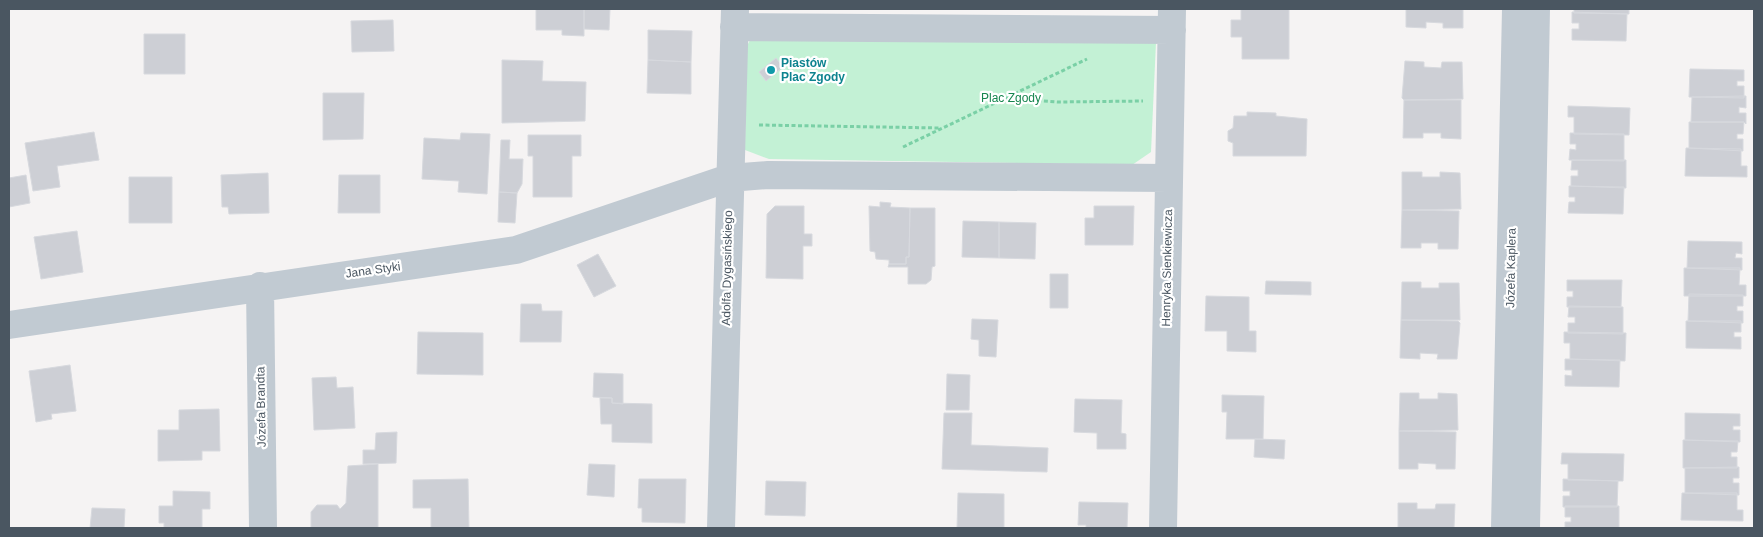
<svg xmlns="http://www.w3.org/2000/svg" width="1763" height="537" viewBox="0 0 1763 537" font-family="Arial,sans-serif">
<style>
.green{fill:#c3f1d5}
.building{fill:#cdcfd5;stroke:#d7d9de}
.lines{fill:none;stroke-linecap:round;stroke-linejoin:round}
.path{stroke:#7ad0a6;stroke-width:3;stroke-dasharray:4 2.5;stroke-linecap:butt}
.minor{stroke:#c1cad2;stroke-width:28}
.culture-dot{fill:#0f9aa8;stroke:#fff;stroke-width:2}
.labels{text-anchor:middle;stroke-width:4.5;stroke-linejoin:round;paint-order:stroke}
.culture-label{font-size:12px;font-weight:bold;fill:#0d838f;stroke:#fff;text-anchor:start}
.park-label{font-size:12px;fill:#17864f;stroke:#fff}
.street-label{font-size:12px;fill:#4a5661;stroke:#fff}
</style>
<rect width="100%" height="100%" fill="#f5f3f3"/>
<path class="green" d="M751,38L1156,42L1151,152L1132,165L769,159L745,150L746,48Z"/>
<path class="building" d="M536,9H584V36L562,35V30H536Z
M584,9H610L609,30L584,29Z
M1241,9H1289V59H1242V37H1231V20H1241Z
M1406,9H1463V28H1443V23L1426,22V28L1406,27Z
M1574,9H1629V14L1574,13Z
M1572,12L1627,14L1626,41L1572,40V29H1579V23H1572Z
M393,20L394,51L352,52L351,21Z
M648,30L692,31L691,62L648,60Z
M144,34H185V74H144Z
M776,58L783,67L766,81L759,72Z
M502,60L543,61L542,81L586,82L585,121L502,123Z
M648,60L691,62V94L647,93Z
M1405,61L1424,62V67L1441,68L1442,62H1462L1463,99L1404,100L1402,98Z
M1690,69L1744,70V81H1737V86H1744V98L1689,97Z
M323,93H364L363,139L323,140Z
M1744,96H1746V108L1739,107V113H1746V124L1744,122H1691L1692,97Z
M1404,100H1461V139L1441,138V133H1423V138H1403Z
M1568,106L1630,108L1629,135L1574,134V117H1568Z
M1247,112L1276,113V116L1307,119L1306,156H1233V143L1228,141V131L1233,128L1234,116H1247Z
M1689,122H1744L1743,134H1737V139H1743V151L1689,148Z
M94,132L99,160L57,166L60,187L33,191L25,143Z
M461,133L490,134L487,194L458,192L459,181L422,179L424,138L460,140Z
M1570,133L1624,134V161L1569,160L1570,149L1576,150V144H1570Z
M528,135H581V156H572V197H533V156H528Z
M501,140H510L509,159H523L522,184L517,193L499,192Z
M1686,148L1741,149V166H1747V177L1685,176Z
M1572,160H1626V188L1571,186V176H1578V170H1571Z
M1402,172H1422V177H1440V172L1460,173L1461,209L1402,210Z
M268,173L269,213L229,214L228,207H222L221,175Z
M26,175L30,203L9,207V178Z
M339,175H380V213H338Z
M129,177H172V223H129Z
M1569,186L1624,187L1623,214L1568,213L1569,202H1575V197H1569Z
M499,192L517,193L515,223L498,222Z
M880,202L891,203L890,207L910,208L909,257H906V264H889V260L876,259L875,252L870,251L869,206L880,207Z
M775,206H804V234H812V246H803V279L766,278L767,214Z
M1094,206H1134L1133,245H1085V218H1094Z
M910,208H935V266L932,267L931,280L926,284H908V267H888L889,264H906V257H909Z
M1402,210L1459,211L1458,249H1438V243H1421V248H1401Z
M963,221L999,222V258L962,257Z
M999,222L1036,223L1035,259L999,258Z
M77,231L83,272L41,279L34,237Z
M1688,241L1742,242V254L1736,253L1735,258H1742V270L1687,268Z
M598,254L616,286L594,297L577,265Z
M1684,268H1740L1739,285H1746V296H1684Z
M1050,274H1068V308H1050Z
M1567,280H1622L1621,307H1567V297H1573V291H1567Z
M1266,281L1311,282V295L1265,294Z
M1402,282H1421V288H1439V283H1459L1460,320H1401Z
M1689,294L1743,295V306H1737V311H1743V323L1688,321Z
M1206,296L1249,297V331H1256V352L1227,351V331H1205Z
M521,304H541L542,311H562L561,342H520Z
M1569,306L1623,307V334L1568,333V323H1575V317H1568Z
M972,319L998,320L996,357L979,356V340L971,339Z
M1401,320L1458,321L1460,323L1457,359H1437L1438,354L1420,353V359L1400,358Z
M1686,321H1741V332H1734V337H1741V349L1686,348Z
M418,332L483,333V375L417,374Z
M1564,332L1626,333L1625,361L1570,359V343H1564Z
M1565,359L1620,360L1619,387L1565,386V375L1572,376V370H1565Z
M70,365L76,411L51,414L52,419L36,422L29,371Z
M594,373L623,374V404L612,403V398L593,397Z
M947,374L970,375L969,410H946Z
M336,377L337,388L353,387L355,428L314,430L312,378Z
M1400,393H1419V399H1438V393L1457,394L1458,430L1399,431Z
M1222,395L1264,396L1263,439H1226L1227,412H1222Z
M600,398H612V403L652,404V443L612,442V424H601Z
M1075,399L1122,400L1121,433L1126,434V449H1097V433L1074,432Z
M219,409L220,451H202V460L158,461V430H179V410Z
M944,413H972L971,445L1048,448L1047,472L942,469Z
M1685,413L1740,414V426H1733V430H1740V442L1685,440Z
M1399,431L1456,432L1455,469H1436V464L1418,463V469H1399Z
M397,432L396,463L363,464V450H375L376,433Z
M1255,439L1285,440L1284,459L1254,457Z
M1683,440L1738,441L1737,452H1731V457H1737V468H1683Z
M1562,453L1624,454L1623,481L1568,480V464H1561Z
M378,464V528H311V512L317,505H337L340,509L346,503L348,466Z
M589,464L615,465L614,497L587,495Z
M1737,467H1739V478H1733V483H1739V495L1685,493V468Z
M468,479L469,528H431V508H413V480Z
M639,479H686L685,523L642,522V508H638Z
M1563,479L1618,481L1617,507H1563V496H1570V491H1563Z
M766,481L806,482L805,516L765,515Z
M173,491L210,492V509H202V528H164V523H159V506H173Z
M958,493L1004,494V528H957Z
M1682,493H1737V510H1743V521L1681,520Z
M1079,502L1128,503L1127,528H1086V525H1078Z
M1398,503H1417V509H1435L1436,504H1455L1454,528H1398Z
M1565,506H1619V528H1565V522H1571V517H1565Z
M92,508L125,509L124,528H90Z"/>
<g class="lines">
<path class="path" d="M1005,98L1058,102L1143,101
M759,125L940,128
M903,147L1087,59"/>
<path class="minor" d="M734,27L1172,30
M260,286L263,528
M9,325L516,250L729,178L768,175L1168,178
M721,528L735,9
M1163,528L1172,9
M1505,528L1516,9
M1526,528L1536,9"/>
</g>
<circle class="culture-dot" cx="771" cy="70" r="5"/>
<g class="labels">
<g class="culture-label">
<text x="781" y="67">Piastów<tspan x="781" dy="14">Plac Zgody</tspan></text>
</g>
<g class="park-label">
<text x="1011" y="102">Plac Zgody</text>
</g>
<g class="street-label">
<text transform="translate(727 268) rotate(-89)" y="4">Adolfa Dygasińskiego</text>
<text transform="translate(1167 268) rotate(-89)" y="4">Henryka Sienkiewicza</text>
<text transform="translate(1511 268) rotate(-89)" y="4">Józefa Kaplera</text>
<text transform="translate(373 270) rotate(-8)" y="4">Jana Styki</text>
<text transform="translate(261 407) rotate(-91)" y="4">Józefa Brandta</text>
</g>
</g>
<rect width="1763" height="537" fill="none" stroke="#4a5661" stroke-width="20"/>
</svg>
